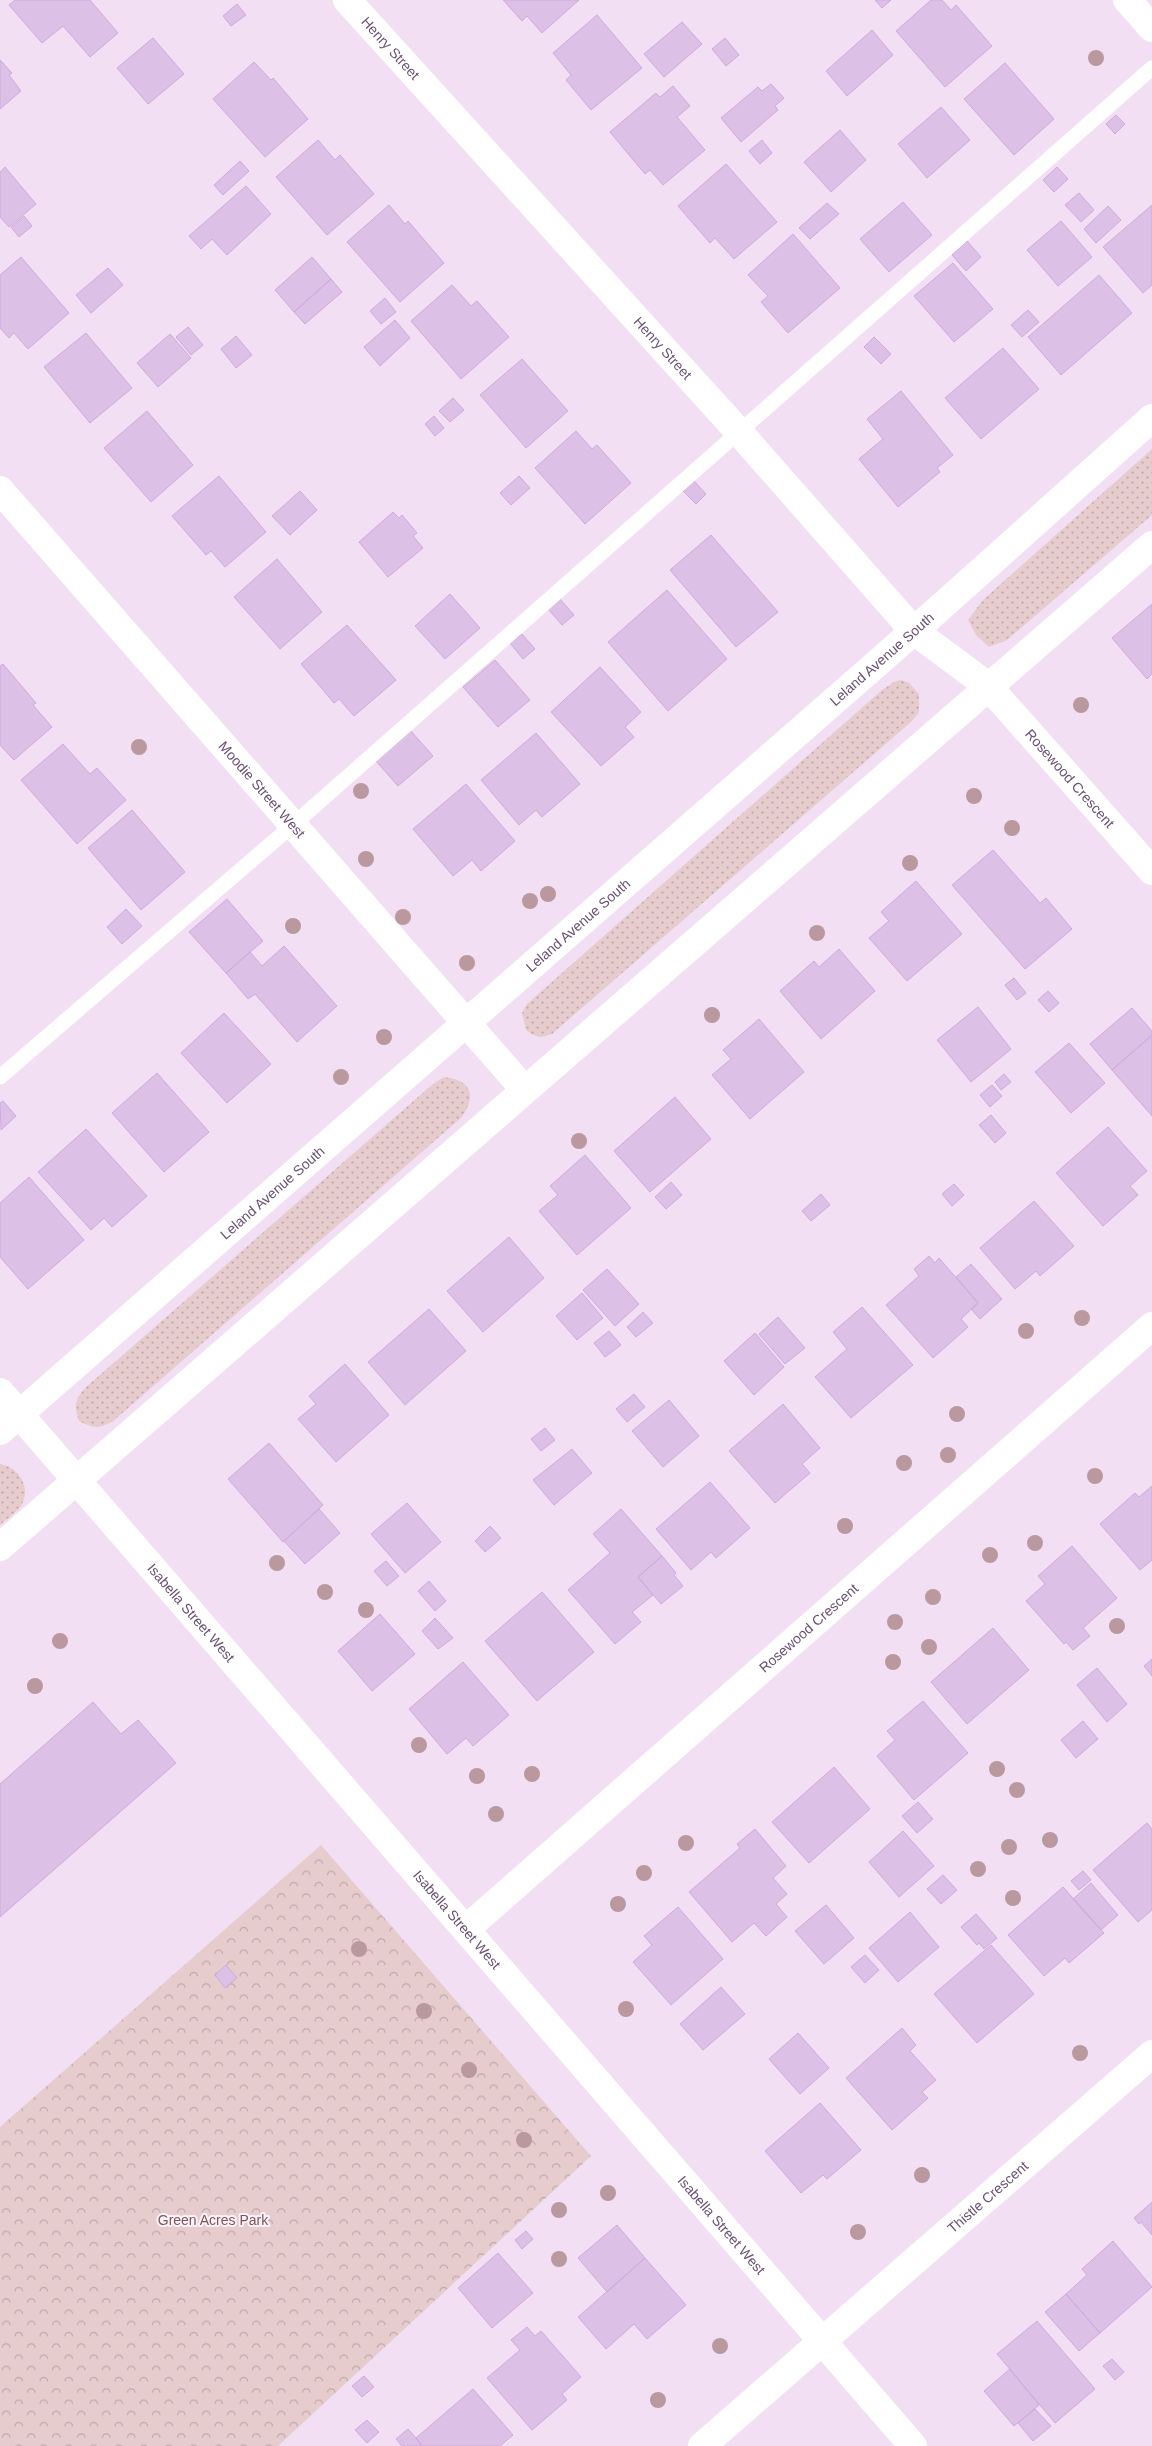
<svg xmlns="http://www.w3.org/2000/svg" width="1152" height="2446" viewBox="0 0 1152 2446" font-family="Arial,sans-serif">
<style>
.residential{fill:#f2dff4}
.grass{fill:url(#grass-dots)}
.forest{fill:url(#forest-crowns)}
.building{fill:#dcc0e6;stroke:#d0a9de}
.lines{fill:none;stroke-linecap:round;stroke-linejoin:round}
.lane{stroke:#fff;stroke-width:15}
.street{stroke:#fff;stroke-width:28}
.secondary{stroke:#fff;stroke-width:28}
.tree{fill:#b9989e}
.labels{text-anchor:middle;stroke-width:4;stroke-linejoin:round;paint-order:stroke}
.street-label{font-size:14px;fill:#6a5174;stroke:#fdf3fd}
.park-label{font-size:14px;fill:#835451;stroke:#fdf3fd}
</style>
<defs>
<pattern id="grass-dots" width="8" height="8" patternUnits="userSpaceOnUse" patternTransform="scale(1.25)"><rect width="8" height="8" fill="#e7cccd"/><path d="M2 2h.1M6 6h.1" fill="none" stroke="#bfa8ab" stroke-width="1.8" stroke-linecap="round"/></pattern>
<pattern id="forest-crowns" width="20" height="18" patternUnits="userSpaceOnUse" patternTransform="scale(1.25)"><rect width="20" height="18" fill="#e7cccd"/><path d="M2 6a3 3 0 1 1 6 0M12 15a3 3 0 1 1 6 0" fill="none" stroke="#bfa8ab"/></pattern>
</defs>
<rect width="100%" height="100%" fill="#faecfb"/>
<path class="residential" d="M0,0H1152V2446H0Z"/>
<path class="grass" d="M1152,449V515L1007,640L989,647L976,635L968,620L983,600Z
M901,680L909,683L919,694V712L912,721L552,1034C541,1038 536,1038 526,1030L522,1013L527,1004L882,690L894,682Z
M444,1077C471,1080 477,1095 462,1117L112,1422C98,1429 93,1428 79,1421C74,1406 75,1400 85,1388L433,1084Z
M0,1464C19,1467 32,1488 21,1506C16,1513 7,1519 0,1525Z"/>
<path class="forest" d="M321,1845L591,2156L278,2446H0V2127Z"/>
<path class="building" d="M15,0H90L118,33L90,57L63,26L42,43L9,5Z
M503,0H579L542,33L527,16L522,21Z
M875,0H891L882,8Z
M931,0H942L951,10L956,5L992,46L945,87L896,31Z
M237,4L246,15L231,26L223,16Z
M597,15L642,68L591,110L566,80L571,75L553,53Z
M682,22L702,44L664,77L644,54Z
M872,30L893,55L847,96L826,71Z
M153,38L184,74L148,104L117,68Z
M725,38L739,55L726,66L712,49Z
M0,60L12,73L9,75L21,91L0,109Z
M254,62L271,80L273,78L308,119L265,157L213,99Z
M1005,63L1054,119L1014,155L964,99Z
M771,84L784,98L775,106L778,110L741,142L721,118L758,87L762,91Z
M673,86L690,106L677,117L705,150L663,185L650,170L645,174L610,132L656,93L660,97Z
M941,107L970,140L927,178L898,144Z
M1116,115L1125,124L1115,134L1106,124Z
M840,130L866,160L831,192L804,162Z
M318,140L335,160L340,155L374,194L327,235L276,177Z
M762,140L772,153L760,164L749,151Z
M240,161L249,171L223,195L214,185Z
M726,164L777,222L734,259L715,238L710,243L678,206Z
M5,167L36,204L9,227L0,217V172Z
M1057,167L1068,179L1054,192L1043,180Z
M246,186L271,214L227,255L212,239L201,249L189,236Z
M1079,193L1094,210L1081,222L1065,205Z
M903,202L932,235L889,272L860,239Z
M827,203L839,214L810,239L799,228Z
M389,205L405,224L408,221L444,263L400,302L347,242Z
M1152,205V285L1143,293L1103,247Z
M1108,206L1121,220L1096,243L1084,229Z
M24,216L32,226L19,237L11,227Z
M1061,221L1092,257L1058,286L1027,250Z
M793,234L840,288L788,333L761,302L768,296L748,275Z
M967,241L981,257L966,271L952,255Z
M21,257L69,313L28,349L14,333L9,338L0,328V275Z
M312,257L331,279L294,312L275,290Z
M953,263L993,309L954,342L914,296Z
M108,268L123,285L91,313L76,295Z
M1099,275L1132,313L1061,375L1028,337Z
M331,279L342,292L305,324L294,312Z
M452,285L471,306L477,301L509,337L461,379L411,321Z
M385,298L396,312L381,324L370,311Z
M1028,310L1039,322L1022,337L1011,325Z
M395,320L410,338L380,366L364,347Z
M188,327L203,345L191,355L176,337Z
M86,333L132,388L90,423L44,367Z
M170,334L191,358L158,387L137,363Z
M236,336L252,355L236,368L221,349Z
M874,337L891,354L881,364L864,347Z
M1003,348L1039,389L981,439L945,398Z
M522,359L568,411L526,448L480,395Z
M901,391L953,455L937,468L940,472L898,507L859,459L883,439L867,419Z
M453,398L464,410L450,422L439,411Z
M147,411L193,465L151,502L104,448Z
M434,416L444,428L435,436L425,424Z
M576,431L592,449L597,445L631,483L585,524L535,468Z
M219,476L266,532L225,567L211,551L206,555L172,516Z
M519,476L530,488L511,505L500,493Z
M694,481L706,494L696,504L683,491Z
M300,491L317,510L290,535L272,516Z
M393,512L399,518L402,515L417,533L413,536L423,548L388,577L359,542Z
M711,535L778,612L736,647L670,570Z
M277,559L322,612L280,649L234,597Z
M667,590L727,659L668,711L608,642Z
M450,594L480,628L445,659L415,626Z
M560,599L574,615L562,625L548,609Z
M1152,604V674L1147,679L1112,638Z
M347,625L396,680L354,716L339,699L334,703L301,664Z
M522,634L535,649L523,659L510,643Z
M495,660L530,700L498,727L463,687Z
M3,664L36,703L33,705L52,727L14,760L0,745V666Z
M600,667L641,712L625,727L634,737L601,766L551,712Z
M410,730L433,756L398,786L375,760Z
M536,733L580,784L542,817L536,810L519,825L481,780Z
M63,744L90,774L97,768L126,800L77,844L21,780Z
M466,784L515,841L481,871L472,860L453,876L413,829Z
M132,810L185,872L141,910L88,848Z
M993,850L1040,903L1046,898L1072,929L1025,969L952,885Z
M916,881L962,934L907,981L869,938L889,921L881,912Z
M227,899L263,941L226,973L189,932Z
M126,909L142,926L122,944L107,927Z
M284,946L337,1006L297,1042L255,994L248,999L226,973L250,952L262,966Z
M839,949L875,991L821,1039L780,991L814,961L819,967Z
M1014,978L1026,993L1017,1000L1005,985Z
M1048,991L1059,1003L1049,1012L1038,1000Z
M978,1007L1011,1049L971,1082L937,1040Z
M1132,1008L1152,1031V1035L1112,1070L1090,1044Z
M224,1013L271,1064L227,1103L181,1053Z
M759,1019L804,1072L750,1119L712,1075L731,1059L723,1050Z
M1152,1035V1116L1112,1070Z
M1069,1043L1105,1083L1071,1113L1035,1072Z
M157,1073L209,1132L164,1172L112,1113Z
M1004,1074L1011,1082L1001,1090L995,1082Z
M992,1085L1002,1096L990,1107L980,1095Z
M675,1097L711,1139L650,1192L614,1151Z
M3,1101L16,1116L1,1130L0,1103Z
M991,1115L1006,1133L995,1143L979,1125Z
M1108,1127L1147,1171L1130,1186L1138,1195L1103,1226L1056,1173Z
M86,1129L147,1196L112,1227L104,1218L91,1230L38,1172Z
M585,1155L631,1208L577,1255L539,1211L558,1195L550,1186Z
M29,1177L84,1240L28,1289L0,1257V1203Z
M671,1182L682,1195L666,1209L655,1197Z
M954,1184L964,1195L952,1206L942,1194Z
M821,1194L830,1205L811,1221L802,1211Z
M1034,1201L1074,1246L1040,1276L1036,1271L1015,1289L980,1248Z
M509,1237L544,1278L483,1332L447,1291Z
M929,1256L935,1263L939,1258L978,1303L961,1319L968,1327L933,1358L886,1305L919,1276L914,1269Z
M971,1264L1002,1299L980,1319L971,1309L978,1303L956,1277Z
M607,1269L639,1304L615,1326L583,1290Z
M582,1293L603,1318L577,1340L556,1316Z
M862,1307L913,1365L851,1418L815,1377L847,1349L833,1332Z
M429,1309L466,1351L405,1405L368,1362Z
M643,1312L653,1323L636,1337L627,1327Z
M778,1317L805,1348L785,1364L759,1334Z
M609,1331L621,1345L605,1357L594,1343Z
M755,1333L784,1367L754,1395L724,1361Z
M345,1364L389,1415L336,1462L298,1419L316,1404L309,1396Z
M634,1394L645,1407L627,1422L616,1409Z
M669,1400L699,1436L663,1467L632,1431Z
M783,1404L820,1448L802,1464L810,1473L775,1503L729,1451Z
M545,1428L555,1440L541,1451L531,1439Z
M269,1443L323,1505L283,1542L228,1479Z
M572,1449L592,1473L554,1505L533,1480Z
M710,1482L750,1528L716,1558L711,1552L691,1570L656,1529Z
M1152,1486V1560L1140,1570L1100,1524L1135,1493L1139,1497Z
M407,1503L441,1542L405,1573L371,1534Z
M319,1509L340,1533L305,1564L284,1541Z
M621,1509L662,1556L638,1577L653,1595L632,1612L641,1622L615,1644L568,1590L610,1553L593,1534Z
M490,1526L501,1538L485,1552L475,1541Z
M1072,1546L1117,1598L1083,1628L1090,1636L1073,1650L1066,1642L1064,1644L1026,1601L1045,1584L1038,1576Z
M662,1556L676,1573L674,1575L683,1586L661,1604L638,1577Z
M386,1561L399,1576L387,1586L374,1571Z
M429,1581L446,1601L435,1611L418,1591Z
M542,1592L594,1652L537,1701L485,1641Z
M380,1614L415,1654L372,1691L338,1651Z
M435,1618L453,1638L438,1649L422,1631Z
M993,1628L1029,1670L967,1724L931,1682Z
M1152,1659V1676L1144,1666Z
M463,1662L509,1715L473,1746L466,1738L447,1754L409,1709Z
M1097,1668L1127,1704L1107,1722L1077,1685Z
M923,1701L968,1753L914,1800L877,1756L895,1740L887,1731Z
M93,1702L121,1734L138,1720L176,1763L0,1917V1784Z
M1083,1721L1098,1739L1076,1758L1061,1740Z
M834,1767L870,1809L809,1863L772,1822Z
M918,1802L933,1819L917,1833L902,1816Z
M1147,1823L1152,1829V1910L1138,1922L1093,1870Z
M755,1829L786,1866L773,1878L787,1894L776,1904L787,1917L766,1936L754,1923L732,1942L689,1892L740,1848L737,1844Z
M903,1831L934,1866L899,1897L869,1862Z
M1083,1871L1091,1880L1079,1890L1071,1881Z
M943,1875L957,1890L941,1904L927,1889Z
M1091,1883L1118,1915L1101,1930L1073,1899Z
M1063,1887L1104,1933L1069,1963L1065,1958L1044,1976L1008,1935Z
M826,1905L854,1938L824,1964L795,1931Z
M678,1907L723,1959L671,2005L633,1962L652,1945L644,1936Z
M910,1912L939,1947L898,1982L869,1948Z
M976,1914L997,1938L984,1949L979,1943L977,1945L961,1927Z
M991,1945L1034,1994L977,2043L934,1994Z
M865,1955L879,1970L865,1983L851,1967Z
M226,1965L237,1978L225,1988L215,1975Z
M721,1987L745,2014L703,2050L680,2024Z
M902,2028L916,2045L910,2051L936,2080L922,2092L928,2098L892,2130L846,2078Z
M798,2033L829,2068L800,2094L769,2059Z
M820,2103L861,2150L827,2179L823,2175L801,2193L765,2151Z
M1152,2202V2235L1141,2222L1139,2224L1134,2218Z
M617,2225L645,2258L607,2292L578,2258Z
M526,2231L533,2239L522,2249L515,2240Z
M1113,2241L1152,2287L1100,2333L1066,2294L1087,2275L1082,2269Z
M498,2253L533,2293L492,2328L458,2288Z
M645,2258L686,2305L647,2339L634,2324L606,2349L578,2317Z
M1066,2294L1100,2333L1079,2351L1045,2312Z
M1037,2321L1095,2389L1055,2423L997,2354Z
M527,2327L535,2336L541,2331L581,2377L562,2394L567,2400L532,2430L487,2378L520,2350L511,2340Z
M1112,2359L1124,2372L1115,2380L1103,2366Z
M1010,2369L1039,2405L1014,2426L984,2391Z
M364,2376L374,2387L362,2397L352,2386Z
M473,2389L513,2435L500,2446H422L416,2438Z
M1035,2409L1051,2426L1033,2441L1018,2423Z
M367,2420L379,2432L367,2443L355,2430Z
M408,2429L416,2438L422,2446H402L396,2439Z"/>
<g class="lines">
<path class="lane" d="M0,1077L294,824L1152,68"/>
<g class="street">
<path id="s1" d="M347,0L739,432L914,631L988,686L1152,871"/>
<path id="s2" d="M0,490L524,1089"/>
<path id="s3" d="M0,1392L913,2446"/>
<path id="s4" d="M0,1431L914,631L1152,418"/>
<path d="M0,1547L1152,545"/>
<path id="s5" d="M466,1929L1152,1326"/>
<path id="s6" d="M702,2446L1152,2054"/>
</g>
<path class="secondary" d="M1127,0L1152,28"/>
</g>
<g class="tree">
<circle cx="1096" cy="58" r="8"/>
<circle cx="1081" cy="705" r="8"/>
<circle cx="139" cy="747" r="8"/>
<circle cx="361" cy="791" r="8"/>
<circle cx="974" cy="796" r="8"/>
<circle cx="1012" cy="828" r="8"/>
<circle cx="366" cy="859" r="8"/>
<circle cx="910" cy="863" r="8"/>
<circle cx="548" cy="894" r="8"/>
<circle cx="530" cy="901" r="8"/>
<circle cx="403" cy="917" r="8"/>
<circle cx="293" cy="926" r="8"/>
<circle cx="817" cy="933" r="8"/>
<circle cx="467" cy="963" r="8"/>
<circle cx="712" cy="1015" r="8"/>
<circle cx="384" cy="1037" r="8"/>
<circle cx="341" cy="1077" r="8"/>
<circle cx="579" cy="1141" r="8"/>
<circle cx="1082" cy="1318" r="8"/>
<circle cx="1026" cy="1331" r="8"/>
<circle cx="957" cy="1414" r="8"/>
<circle cx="948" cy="1455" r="8"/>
<circle cx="904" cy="1463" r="8"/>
<circle cx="1095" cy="1476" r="8"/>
<circle cx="845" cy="1526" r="8"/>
<circle cx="1035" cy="1543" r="8"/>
<circle cx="990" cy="1555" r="8"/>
<circle cx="277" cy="1563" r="8"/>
<circle cx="325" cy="1592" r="8"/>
<circle cx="933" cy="1597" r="8"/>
<circle cx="366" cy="1610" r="8"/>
<circle cx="895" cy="1622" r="8"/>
<circle cx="1117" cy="1626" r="8"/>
<circle cx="60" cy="1641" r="8"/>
<circle cx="929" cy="1647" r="8"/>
<circle cx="893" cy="1662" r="8"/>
<circle cx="35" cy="1686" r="8"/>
<circle cx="419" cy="1745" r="8"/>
<circle cx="997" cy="1769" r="8"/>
<circle cx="532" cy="1774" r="8"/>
<circle cx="477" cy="1776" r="8"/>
<circle cx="1017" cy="1790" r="8"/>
<circle cx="496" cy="1814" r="8"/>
<circle cx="1050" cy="1840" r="8"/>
<circle cx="686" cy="1843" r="8"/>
<circle cx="1009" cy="1847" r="8"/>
<circle cx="978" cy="1869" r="8"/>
<circle cx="644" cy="1873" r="8"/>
<circle cx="1013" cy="1898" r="8"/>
<circle cx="618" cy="1904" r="8"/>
<circle cx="359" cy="1949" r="8"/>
<circle cx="626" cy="2009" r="8"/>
<circle cx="424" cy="2011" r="8"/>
<circle cx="1080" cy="2053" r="8"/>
<circle cx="469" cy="2070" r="8"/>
<circle cx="524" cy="2140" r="8"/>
<circle cx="922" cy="2175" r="8"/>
<circle cx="608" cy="2193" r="8"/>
<circle cx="559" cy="2210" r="8"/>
<circle cx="858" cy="2232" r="8"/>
<circle cx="559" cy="2259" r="8"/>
<circle cx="720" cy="2346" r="8"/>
<circle cx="658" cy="2400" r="8"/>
</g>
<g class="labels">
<g class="street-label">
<text dy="5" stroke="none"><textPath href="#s1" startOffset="65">Henry Street</textPath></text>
<text dy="5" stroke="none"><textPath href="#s1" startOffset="470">Henry Street</textPath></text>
<text dy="5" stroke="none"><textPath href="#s4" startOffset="1172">Leland Avenue South</textPath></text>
<text dy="5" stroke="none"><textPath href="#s1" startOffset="1064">Rosewood Crescent</textPath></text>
<text dy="5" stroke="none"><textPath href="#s2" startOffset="398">Moodie Street West</textPath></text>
<text dy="5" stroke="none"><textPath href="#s4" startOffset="768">Leland Avenue South</textPath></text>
<text dy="5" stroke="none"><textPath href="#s4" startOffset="362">Leland Avenue South</textPath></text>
<text dy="5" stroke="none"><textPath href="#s3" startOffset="292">Isabella Street West</textPath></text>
<text dy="5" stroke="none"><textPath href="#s5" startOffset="456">Rosewood Crescent</textPath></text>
<text dy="5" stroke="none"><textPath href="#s3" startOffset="698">Isabella Street West</textPath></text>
<text dy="5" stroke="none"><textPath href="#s6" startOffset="379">Thistle Crescent</textPath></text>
<text dy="5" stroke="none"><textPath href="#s3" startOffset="1102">Isabella Street West</textPath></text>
</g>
<g class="park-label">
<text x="213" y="2225">Green Acres Park</text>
</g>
</g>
</svg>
